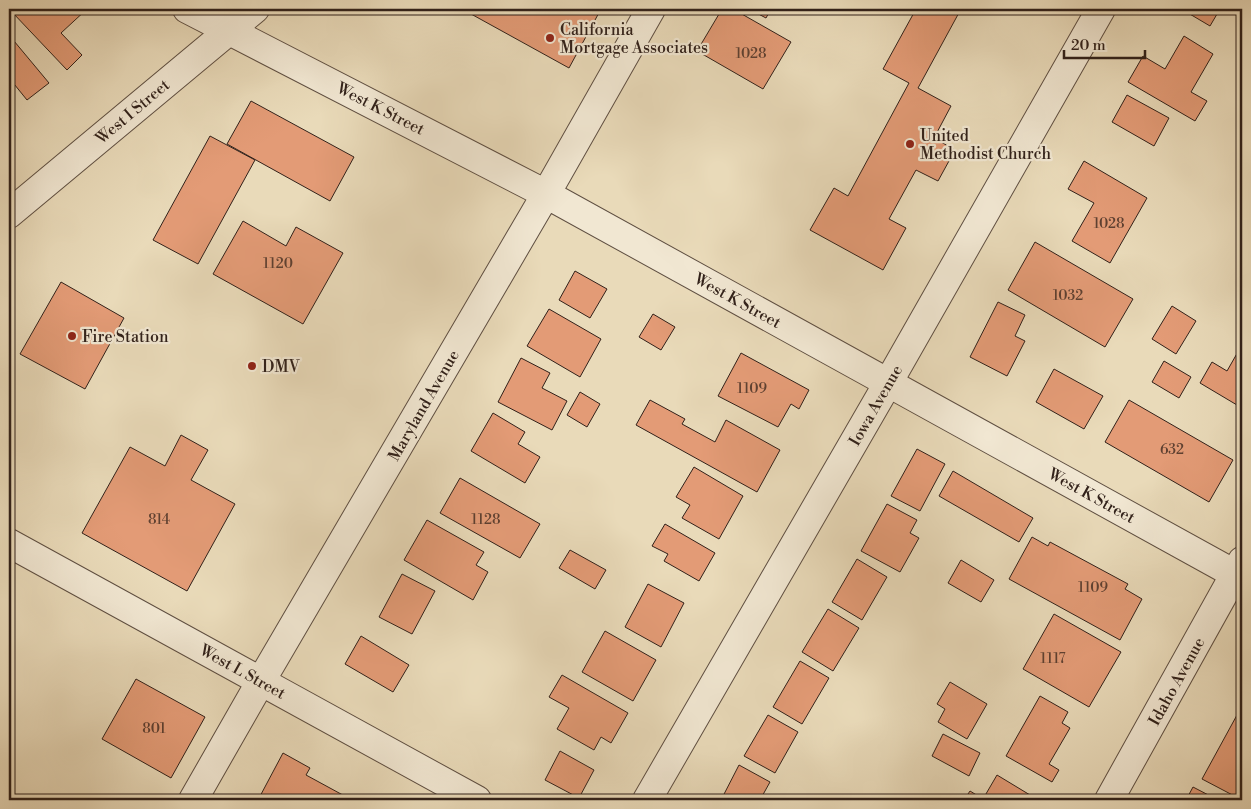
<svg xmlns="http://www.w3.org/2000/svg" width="1251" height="809" font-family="'Libre Bodoni',serif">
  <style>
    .building { fill: #e39b76; stroke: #31211a }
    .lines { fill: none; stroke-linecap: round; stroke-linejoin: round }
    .minor-casing { stroke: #5f4f42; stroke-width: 30 }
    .tertiary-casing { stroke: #5f4f42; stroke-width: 30 }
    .minor { stroke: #f1e7d2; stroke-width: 28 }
    .tertiary { stroke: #f1e7d2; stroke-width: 28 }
    .poi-dot { fill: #8f2418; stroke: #f1e7d2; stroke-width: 2 }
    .labels { text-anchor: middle; stroke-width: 4.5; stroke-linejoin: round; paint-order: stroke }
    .number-label { font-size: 14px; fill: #5e4031 }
    .poi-label { font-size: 16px; fill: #31211a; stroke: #f1e7d2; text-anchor: start }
    .street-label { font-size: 16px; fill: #31211a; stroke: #f1e7d2 }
  </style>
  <rect width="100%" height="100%" fill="#e9dab9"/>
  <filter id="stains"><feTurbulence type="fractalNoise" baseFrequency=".004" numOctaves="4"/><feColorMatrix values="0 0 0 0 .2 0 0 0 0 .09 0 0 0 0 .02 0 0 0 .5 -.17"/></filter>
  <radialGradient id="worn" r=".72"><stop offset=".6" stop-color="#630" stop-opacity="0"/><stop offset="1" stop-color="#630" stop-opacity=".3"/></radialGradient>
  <path class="building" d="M15,9H87L61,33L82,55L67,70L12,12Z
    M462,9H601L569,68Z
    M722,9H733L791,42L763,89L697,51Z
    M749,9H771L766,18Z
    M916,9H961L918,88L951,106L934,138L955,150L938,181L916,170L889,219L906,228L883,270L810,230L834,188L848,196L909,83L883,69Z
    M1184,9H1220L1210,26L1183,10Z
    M9,35L49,83L27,100L10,79L9,80Z
    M1184,36L1213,54L1191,92L1207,101L1195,121L1128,82L1143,56L1165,69Z
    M1127,95L1169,118L1154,146L1112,122Z
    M251,101L354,157L330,201L227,144Z
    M210,136L255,160L198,264L153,240Z
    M1084,161L1147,198L1110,263L1072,241L1094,203L1068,189Z
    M243,221L286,246L296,227L343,253L303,324L213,274Z
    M1035,242L1133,299L1105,347L1008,290Z
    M575,271L607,289L590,318L559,300Z
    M61,282L124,318L85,389L20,354Z
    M998,302L1025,315L1015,336L1025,341L1007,376L970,357Z
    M1172,306L1196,321L1176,354L1152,339Z
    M549,309L601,339L580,377L527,346Z
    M653,314L675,327L661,350L639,337Z
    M1239,350L1242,352V408L1200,383L1212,362L1227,371Z
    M741,353L809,390L799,409L791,404L778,427L718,396Z
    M521,358L550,373L542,388L567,401L552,430L498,402Z
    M1164,361L1191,377L1179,398L1152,382Z
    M1054,369L1103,396L1084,429L1036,402Z
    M580,392L600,404L587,427L567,415Z
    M650,400L685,419L682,424L715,442L726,420L780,450L757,492L636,425Z
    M1129,400L1233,460L1209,502L1105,442Z
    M493,413L525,432L518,444L540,457L525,483L471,451Z
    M181,435L208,450L191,480L235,504L187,591L82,533L130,447L165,466Z
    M917,449L945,464L920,511L891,496Z
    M694,467L743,496L719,539L682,518L690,505L676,497Z
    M953,471L1033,518L1019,542L939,496Z
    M460,478L540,524L520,558L440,513Z
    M887,504L917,520L910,533L919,538L900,572L861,551Z
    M427,520L484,552L476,565L488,572L473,600L404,560Z
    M665,524L715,553L699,581L664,561L668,554L652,546Z
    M1032,537L1048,546L1050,542L1128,584L1125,589L1142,599L1120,640L1009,579Z
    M570,550L606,570L595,589L559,568Z
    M857,559L887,577L862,620L832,602Z
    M961,560L994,580L981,602L948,583Z
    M402,574L435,591L412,634L379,617Z
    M648,584L684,603L661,647L625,627Z
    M828,609L859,628L833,671L802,652Z
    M1054,614L1121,652L1089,707L1023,669Z
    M605,631L656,660L633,701L582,672Z
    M361,636L409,665L393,692L345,664Z
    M800,661L829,678L802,724L773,707Z
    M562,675L628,713L611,743L601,737L594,750L557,729L569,708L549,697Z
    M136,679L205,717L171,778L102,739Z
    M950,682L987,704L967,739L938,722L945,709L937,704Z
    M1040,696L1068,712L1062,723L1070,728L1049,764L1059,770L1052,782L1006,756Z
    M768,715L798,732L775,773L744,756Z
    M1237,715L1242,718V800L1202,779Z
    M943,734L980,753L969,776L932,756Z
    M560,751L594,770L579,798L545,780Z
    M283,753L310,768L306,775L352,800H258Z
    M739,765L770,782L760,800H721Z
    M997,775L1035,798L1034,800H964L970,791L983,799Z
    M1193,787L1218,800H1186Z"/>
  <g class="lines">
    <g class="minor-casing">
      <path id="minor" d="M187,9L546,194L1242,578
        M9,543L477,800
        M193,800L261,681L546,194L651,9
        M647,800L888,383L1101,9
        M1109,800L1242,561"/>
    </g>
    <g class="tertiary-casing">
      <path id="tertiary" d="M9,214L255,9"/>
    </g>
    <use href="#minor" class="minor"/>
    <use href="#tertiary" class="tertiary"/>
  </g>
  <g class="poi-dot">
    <circle cx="550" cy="38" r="5"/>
    <circle cx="910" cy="144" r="5"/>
    <circle cx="72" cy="336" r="5"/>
    <circle cx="252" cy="366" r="5"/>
  </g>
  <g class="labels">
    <g class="number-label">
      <text x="751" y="58">1028</text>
      <text x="1109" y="228">1028</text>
      <text x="278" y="268">1120</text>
      <text x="1068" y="300">1032</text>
      <text x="752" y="393">1109</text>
      <text x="1172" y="454">632</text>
      <text x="159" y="524">814</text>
      <text x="486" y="524">1128</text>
      <text x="1093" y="592">1109</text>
      <text x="1053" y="663">1117</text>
      <text x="154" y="733">801</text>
    </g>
    <g class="poi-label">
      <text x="560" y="35">California<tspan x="560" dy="18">Mortgage Associates</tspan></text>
      <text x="920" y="141">United<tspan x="920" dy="18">Methodist Church</tspan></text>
      <text x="82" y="342">Fire Station</text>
      <text x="262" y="372">DMV</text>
    </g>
    <g class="street-label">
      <text transform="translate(381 108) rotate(27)" y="6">West K Street</text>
      <text transform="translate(132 111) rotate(-40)" y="6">West I Street</text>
      <text transform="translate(738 300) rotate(29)" y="6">West K Street</text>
      <text transform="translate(423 405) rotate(-60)" y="6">Maryland Avenue</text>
      <text transform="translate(875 405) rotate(-60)" y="6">Iowa Avenue</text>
      <text transform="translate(1092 495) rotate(29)" y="6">West K Street</text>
      <text transform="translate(243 671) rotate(29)" y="6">West L Street</text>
      <text transform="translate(1176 681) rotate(-61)" y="6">Idaho Avenue</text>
    </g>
  </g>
  <rect width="1251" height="809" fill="none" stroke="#e9dab9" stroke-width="30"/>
  <rect x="10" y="10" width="1231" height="789" fill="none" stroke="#31211a" stroke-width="2.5"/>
  <rect x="15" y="15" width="1221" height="779" fill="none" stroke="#31211a"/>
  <path d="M1064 50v8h81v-8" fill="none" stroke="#31211a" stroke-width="2.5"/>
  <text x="1071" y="50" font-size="15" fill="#31211a" stroke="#f1e7d2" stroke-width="4" paint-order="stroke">20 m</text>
  <rect width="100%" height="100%" filter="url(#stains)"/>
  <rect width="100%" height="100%" fill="url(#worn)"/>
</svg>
